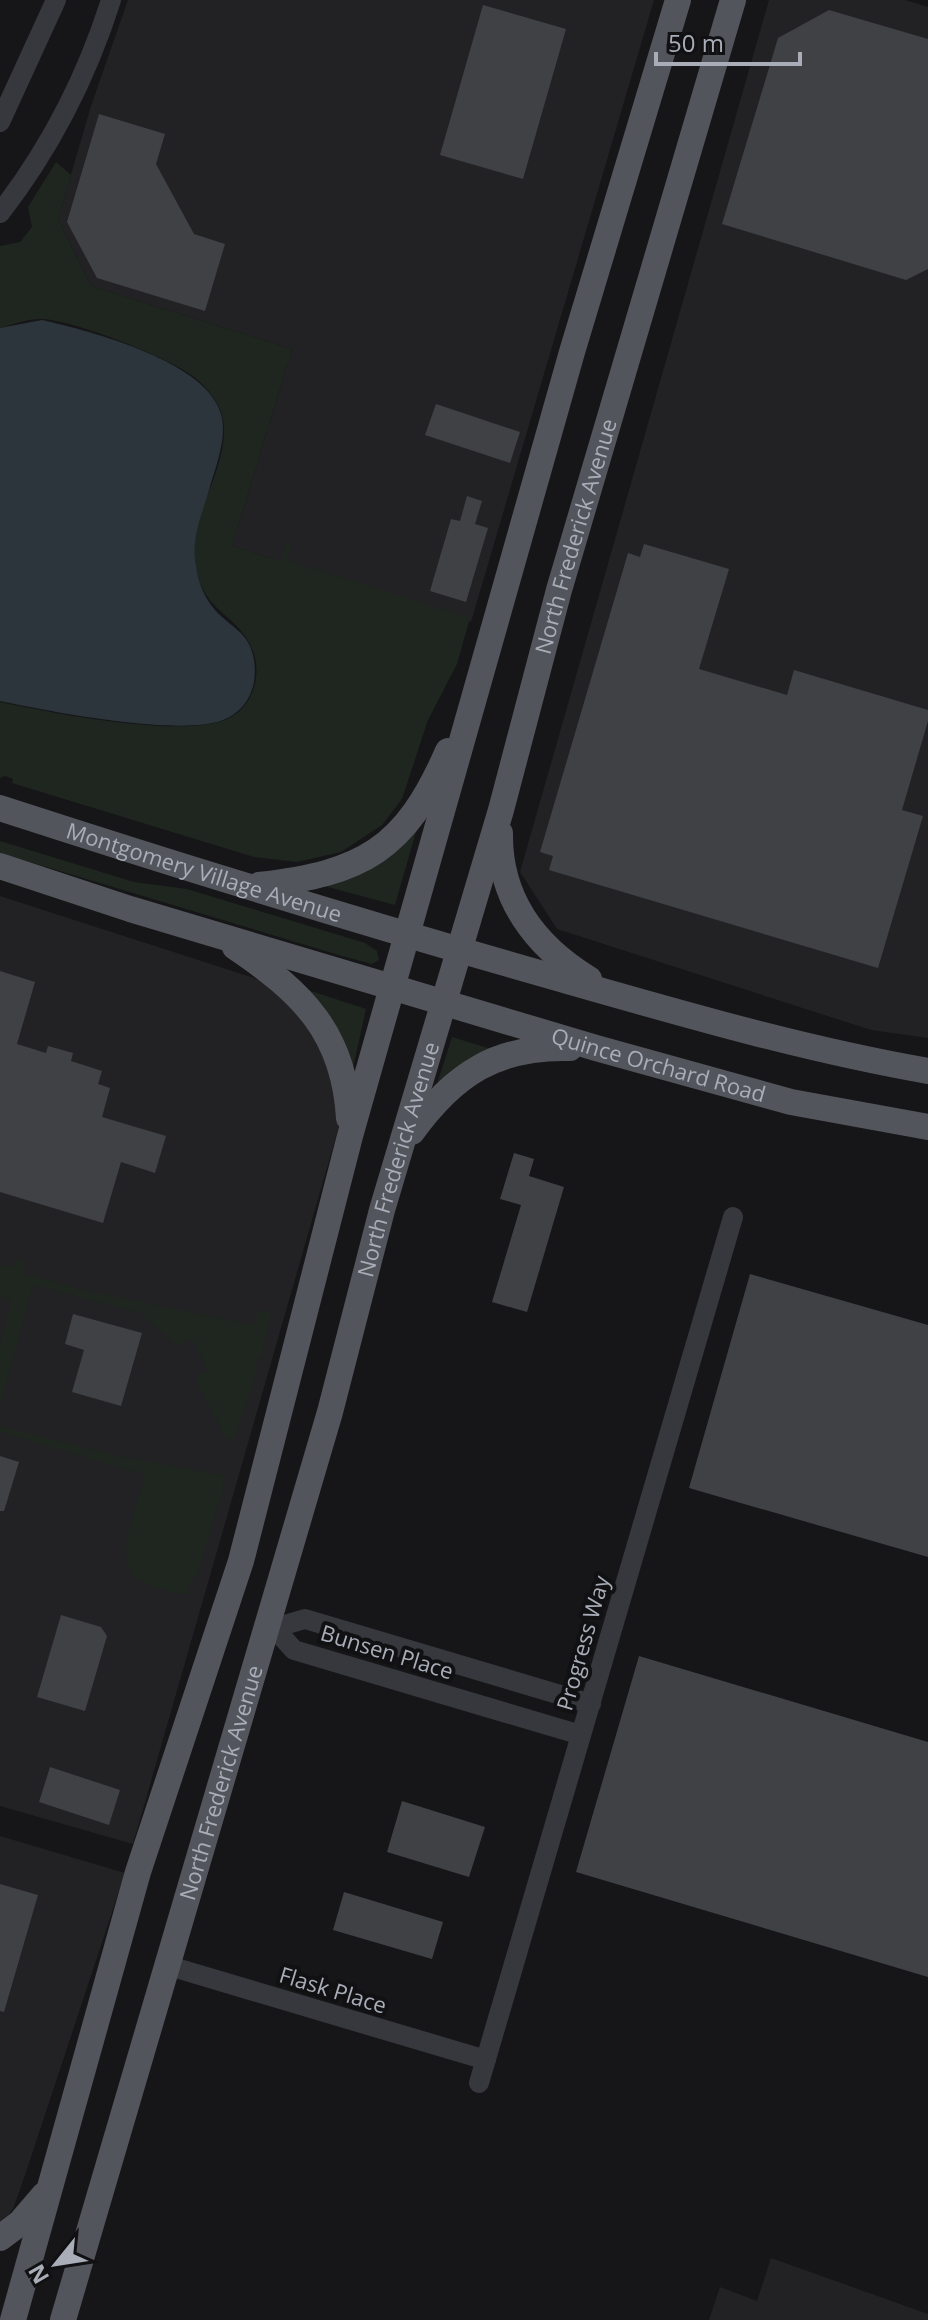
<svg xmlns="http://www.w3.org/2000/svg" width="928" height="2320" font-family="'Open Sans',sans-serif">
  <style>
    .built { fill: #222225 }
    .green { fill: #1e261f }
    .water { fill: #2c353c }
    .building { fill: #404145 }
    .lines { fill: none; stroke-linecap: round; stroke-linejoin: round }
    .minor { stroke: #37383d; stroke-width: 20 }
    .major { stroke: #53555c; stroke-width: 26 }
    .labels { text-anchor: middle; stroke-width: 8; stroke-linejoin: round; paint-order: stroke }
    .street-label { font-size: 22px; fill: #a8adb8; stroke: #111113 }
  </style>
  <rect width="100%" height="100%" fill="#161618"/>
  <path class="built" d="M128,0H654L471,622L232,546L292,349L91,286L58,219L91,106Z
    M769,0H905L928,7V1038L871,1030L557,929L520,872Z
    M0,896L254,978L276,990L297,1007L329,1056L341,1119L133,1844L0,1806Z
    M0,1836L125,1873L24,2178L13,2209L0,2226Z
    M771,2258L928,2314V2320H709L720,2287L757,2301Z"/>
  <path class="green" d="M56,162L71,175L58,219L91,286L292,349L232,546L280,561L287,541L292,543L287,560L470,618L457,664L428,720L402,799L382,825L341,852L297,862L254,857L12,783L13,779L5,776L0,778V702C52,713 174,737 222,721C251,712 263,678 253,651C238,611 200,615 194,557C190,512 234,460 222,415C218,401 206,386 194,377C170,358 72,319 41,319C28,319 13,324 0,328V246L20,242L32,227L28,207Z
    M416,832L395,905L324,886L415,831Z
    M0,841L134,882L187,889L365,943L377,951L379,960L372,964L342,956L0,853Z
    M305,989L366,1009L353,1068Z
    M452,1037L491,1049L439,1084L438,1081Z
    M24,1256L23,1273L79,1289L254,1325L259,1310L271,1312L261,1358L257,1357L255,1365L258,1367L233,1442L225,1436L197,1382V1377L208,1370L192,1339L177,1346L140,1313L33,1285L0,1407V1345L12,1300L0,1297V1266H13Z
    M0,1426L120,1456L223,1475L224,1486L198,1572L188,1587L190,1593C177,1595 166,1591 154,1587C102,1572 137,1512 145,1475L0,1432Z"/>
  <path class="water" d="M42,320C90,331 212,362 222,418C226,438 217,464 211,483C204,511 190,536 196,566C198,582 204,597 215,610C229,626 248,632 253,655C259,681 251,709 223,720C181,737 47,711 0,701V328Z"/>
  <path class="building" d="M483,5L566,29L523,179L440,155Z
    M829,10L928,39V269L906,280L722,224L778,38Z
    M99,114L165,134L156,164L194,234L225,244L205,311L97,278L67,222Z
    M436,404L520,432L510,463L425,435Z
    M467,496L482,501L475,524L488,528L466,602L430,591L451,519L460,521Z
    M644,544L729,569L699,669L787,695L794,670L928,710V721L902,810L923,816L878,968L549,870L553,856L540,852L628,553L640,557Z
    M0,971L35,982L17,1044L46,1053L48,1046L73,1053L71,1061L102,1071L98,1084L110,1088L102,1117L166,1136L155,1173L121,1162L103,1223L0,1192Z
    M514,1153L534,1159L529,1176L564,1187L527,1312L492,1302L521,1205L500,1199Z
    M750,1274L928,1325V1557L689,1488Z
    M73,1314L142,1333L121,1406L72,1392L84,1350L65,1344Z
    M0,1456L19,1462L4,1511H0Z
    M61,1615L101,1627L107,1636L85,1711L37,1697Z
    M639,1656L928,1742V1977L576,1872Z
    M50,1767L120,1790L109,1825L39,1802Z
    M402,1801L485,1827L469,1877L387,1852Z
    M0,1884L38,1895L4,2012L0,2011Z
    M344,1892L443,1922L432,1959L333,1930Z"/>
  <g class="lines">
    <path class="minor" d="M0,122L56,0
      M0,213C49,150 87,76 111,0
      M581,1735L294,1650L274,1628L305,1619L591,1704
      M166,1965L486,2060
      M479,2083L733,1217"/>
    <g class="major">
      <path id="s1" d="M0,808C185,868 370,925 557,978C680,1013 802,1049 928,1071"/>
      <path d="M500,833C499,898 535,946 589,979"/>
      <path id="s2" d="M0,866L130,909L596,1048L791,1102L928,1127"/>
      <path d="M259,885C363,873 405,850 448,751"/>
      <path d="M235,947C303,993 344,1033 349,1118"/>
      <path d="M412,1132C454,1074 497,1046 570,1048"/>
      <path d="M0,2238L20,2223L44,2195"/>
      <path d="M13,2320L138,1872L241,1561L350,1136L572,352L678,0"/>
      <path id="s3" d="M63,2320L330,1412L382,1210L501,810L559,590L733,0"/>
    </g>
  </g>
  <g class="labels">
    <g class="street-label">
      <text dy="8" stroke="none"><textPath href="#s3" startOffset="1856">North Frederick Avenue</textPath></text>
      <text dy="8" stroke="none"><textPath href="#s1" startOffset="214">Montgomery Village Avenue</textPath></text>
      <text dy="8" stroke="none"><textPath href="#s2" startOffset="688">Quince Orchard Road</textPath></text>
      <text dy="8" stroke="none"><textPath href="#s3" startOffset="1208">North Frederick Avenue</textPath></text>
      <text transform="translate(583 1643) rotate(-74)" y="8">Progress Way</text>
      <text transform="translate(387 1652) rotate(17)" y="8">Bunsen Place</text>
      <text dy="8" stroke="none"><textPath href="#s3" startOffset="560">North Frederick Avenue</textPath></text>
      <text transform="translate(333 1990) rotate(17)" y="8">Flask Place</text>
    </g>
  </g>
  <g transform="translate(56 2264) rotate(240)" stroke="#111113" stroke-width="6" paint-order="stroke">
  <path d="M0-6L14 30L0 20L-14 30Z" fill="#a8adb8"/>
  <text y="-12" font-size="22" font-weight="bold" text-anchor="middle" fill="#a8adb8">N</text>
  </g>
  <path d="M656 52v12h144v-12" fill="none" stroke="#a8adb8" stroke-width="4"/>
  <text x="668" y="52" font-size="24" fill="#a8adb8" stroke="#111113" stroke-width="6" paint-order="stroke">50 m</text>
</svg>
